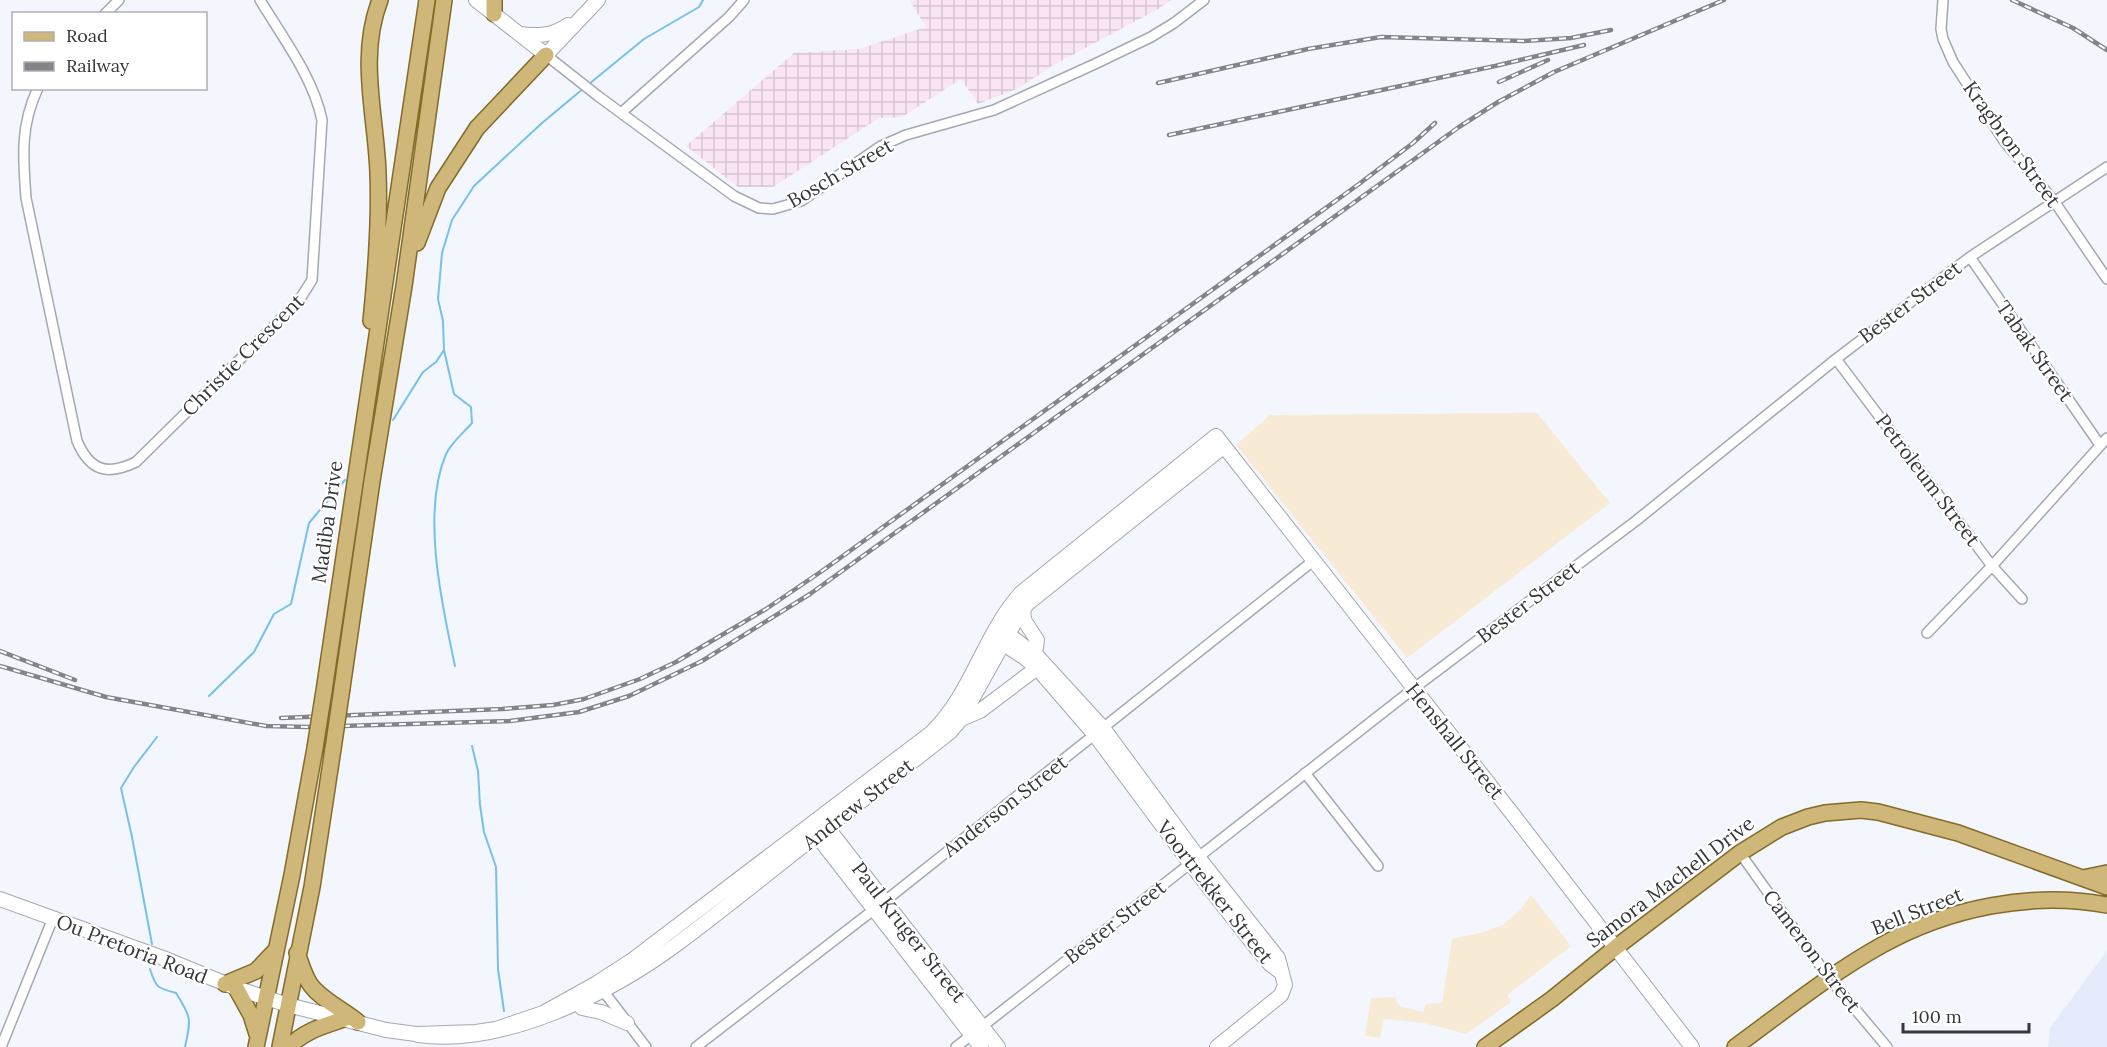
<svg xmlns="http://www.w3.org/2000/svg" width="2107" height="1047" font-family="Lora,serif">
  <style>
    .commercial { fill: #f7ebd6 }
    .industrial { fill: url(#industrial-grid) }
    .built { fill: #e5ebfa }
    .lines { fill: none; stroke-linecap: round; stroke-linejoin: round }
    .stream { stroke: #75c1e9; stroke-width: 2 }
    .street-casing { stroke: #a4a8b3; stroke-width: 12 }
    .secondary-casing { stroke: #a4a8b3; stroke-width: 16 }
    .primary-casing { stroke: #836b28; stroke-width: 18 }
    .street { stroke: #fff; stroke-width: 9 }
    .secondary { stroke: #fff; stroke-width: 14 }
    .primary { stroke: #ceb778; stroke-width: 15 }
    .rail-casing { stroke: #828489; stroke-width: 4.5 }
    .rail { stroke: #fff; stroke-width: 2; stroke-dasharray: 7; stroke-linecap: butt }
    .primary-bridge-casing { stroke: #836b28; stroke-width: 18; stroke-linecap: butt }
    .primary-bridge { stroke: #ceb778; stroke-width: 15 }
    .labels { text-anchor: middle; stroke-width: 4.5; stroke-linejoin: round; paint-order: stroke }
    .street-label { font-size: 20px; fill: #35373b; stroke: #fff }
  </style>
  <defs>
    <pattern id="industrial-grid" width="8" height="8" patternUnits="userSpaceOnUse" patternTransform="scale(1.5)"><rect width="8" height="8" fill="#fae5f4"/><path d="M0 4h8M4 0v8" fill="none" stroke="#d7c5d2"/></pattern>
  </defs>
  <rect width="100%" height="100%" fill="#f3f6fd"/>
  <path class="commercial" d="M1537,413L1610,503L1407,658L1236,445L1270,415Z
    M1531,895L1571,946L1507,995L1511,1002L1466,1034L1424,1023L1384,1019L1380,1038L1365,1036L1371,998L1395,997L1399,1006L1423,1012L1426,1004L1442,1003L1452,939L1480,933L1503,925L1520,910Z"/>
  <path class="industrial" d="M911,0H1171L1158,9L1050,67L1019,88L978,104L961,79L902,117L879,118L773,187H738L686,146L794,53L859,49L926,27L910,1Z"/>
  <path class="built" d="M2107,951V1047H2048L2050,1028Z"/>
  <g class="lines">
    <path class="stream" d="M589,84L644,39L699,7L703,0
      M444,350L454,394L471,407L472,423C464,432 451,443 446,454C421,513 442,605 455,666
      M393,420L423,372L436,362L444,350L443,321L438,299L442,253L452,220L474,186L542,123L584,88
      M209,696L254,652L274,614L291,604L309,523L345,480
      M472,746L478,771L480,805L484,832L496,867L498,969L504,1011
      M152,944L132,837L121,788L134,767L157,737
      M150,969C156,988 157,988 176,993C192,1018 191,1019 185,1047"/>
    <g class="street-casing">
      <path id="street" d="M1943,0L1941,29L1943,39L1953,62L2004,141L2054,201L2107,279
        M105,14L119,0
        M546,55L598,96L734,196L759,208L773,209L801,201L881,146L906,135L994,110L1097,63L1151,37L1174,23L1204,0
        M38,88C20,126 23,157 26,198L77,441C90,471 107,476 136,462L298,302L312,280L322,120C313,77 283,38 260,0
        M621,113L729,17L744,0
        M1970,257L2100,445
        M1836,359L1992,566L2022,599
        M1927,633L1992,566L2107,438
        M1305,773L1378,866
        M1740,853L1829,978L1887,1047
        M601,988L646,1047
        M1,1047L53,918
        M696,1047L885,901L1313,561
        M956,1047L1413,689L1637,520L1836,359L1970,257L2107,167"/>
    </g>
    <g class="secondary-casing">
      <path id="secondary" d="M476,0L546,55L598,0
        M519,34C539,36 552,36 568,25
        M1023,608L1024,620L1037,640L1035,654
        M1001,629L1037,656L1103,728L1198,857L1278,958L1285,985L1281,995L1217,1047
        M996,639L1025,658L1037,668L1095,735L1190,863L1258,950L1270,964L1282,973
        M961,719L980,711L1037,668
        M823,822L998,1047
        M811,828L981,1047
        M0,899L163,958L236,988L288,1005L386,1030L416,1034L476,1032L496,1029L543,1013L597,983L631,961L931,733C972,694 983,635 1021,593L1216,436L1511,812L1692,1047
        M582,1008L601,1012L627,1023
        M418,1035C503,1047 611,993 677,944C718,914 758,881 799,849C849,810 900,772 950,732L961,719L1015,622L1027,604L1223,447"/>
    </g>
    <g class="primary-casing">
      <path id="primary" d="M494,14V0
        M417,243L438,188L477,128L546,55
        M371,321C376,272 380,222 378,173C376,115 358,57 380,0
        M342,688L372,481L404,286L444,0
        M324,691L427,0
        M2083,878L2107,873
        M297,953C301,963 304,975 310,984C320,999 344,1010 358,1022
        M225,984L256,971L274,952
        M236,988L251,1015L257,1034
        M256,1047L292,875L315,748
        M280,1047L312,887L333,749
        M289,1047C304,1031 323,1026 344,1019
        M1485,1047L1552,999L1615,948L1740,853L1782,827L1808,817L1825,813L1861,810L1878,812L1958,833L2107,887
        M1735,1047C1783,1012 1830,974 1882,945C1949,908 2031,891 2107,905"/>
    </g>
    <use href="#street" class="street"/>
    <use href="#secondary" class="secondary"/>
    <use href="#primary" class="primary"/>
    <g class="rail-casing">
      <path id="rail" d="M2012,0L2073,28L2107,50
        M1499,82L1548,60
        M1158,83L1308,49L1381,37L1524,41L1571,38L1611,30
        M1169,135L1495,66L1584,45
        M0,651L75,680
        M0,666L106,697L266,726L308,727L510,721L579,712L629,696L702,661L810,594L1459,127L1498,102L1554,72L1724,0
        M281,718L502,709L553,705L584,699L640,679L676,662L766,609L822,571L1359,184L1413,143L1435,123"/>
    </g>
    <use href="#rail" class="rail"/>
    <g class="primary-bridge-casing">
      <path id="primary-bridge" d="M315,748L324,691
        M333,749L342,688"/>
    </g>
    <use href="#primary-bridge" class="primary-bridge"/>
  </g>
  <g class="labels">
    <g class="street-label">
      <text transform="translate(2012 144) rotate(54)" y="7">Kragbron Street</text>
      <text transform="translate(840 173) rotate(-30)" y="7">Bosch Street</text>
      <text transform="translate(1910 302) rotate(-37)" y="7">Bester Street</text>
      <text transform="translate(2035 351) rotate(55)" y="7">Tabak Street</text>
      <text transform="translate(243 355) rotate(-45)" y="7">Christie Crescent</text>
      <text transform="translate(1928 480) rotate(53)" y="7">Petroleum Street</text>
      <text transform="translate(327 522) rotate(-82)" y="7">Madiba Drive</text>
      <text transform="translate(1528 602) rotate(-37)" y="7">Bester Street</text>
      <text transform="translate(1455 741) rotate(51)" y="7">Henshall Street</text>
      <text transform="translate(858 804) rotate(-38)" y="7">Andrew Street</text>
      <text transform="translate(1005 806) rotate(-38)" y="7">Anderson Street</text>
      <text transform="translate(1670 882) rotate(-37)" y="7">Samora Machell Drive</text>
      <text transform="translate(1215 892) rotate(52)" y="7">Voortrekker Street</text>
      <text transform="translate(1917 911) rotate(-22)" y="7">Bell Street</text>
      <text transform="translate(1115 922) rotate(-38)" y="7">Bester Street</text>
      <text transform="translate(909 932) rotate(52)" y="7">Paul Kruger Street</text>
      <text transform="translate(132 949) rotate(21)" y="7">Ou Pretoria Road</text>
      <text transform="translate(1812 951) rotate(53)" y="7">Cameron Street</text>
    </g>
  </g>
  <rect x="12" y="12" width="195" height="78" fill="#ffffff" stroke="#aeafb1" stroke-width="1.5"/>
  <rect x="24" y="32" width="30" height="9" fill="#ceb778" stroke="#aeafb1" stroke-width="1.5"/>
  <text x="66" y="42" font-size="18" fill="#35373b">Road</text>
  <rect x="24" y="62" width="30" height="9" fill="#828489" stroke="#aeafb1" stroke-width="1.5"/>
  <text x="66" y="72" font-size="18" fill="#35373b">Railway</text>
  <path d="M1903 1023v9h126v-9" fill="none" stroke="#35373b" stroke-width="3"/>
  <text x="1912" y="1023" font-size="18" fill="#35373b" stroke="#ffffff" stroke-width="4.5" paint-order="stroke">100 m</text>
</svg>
